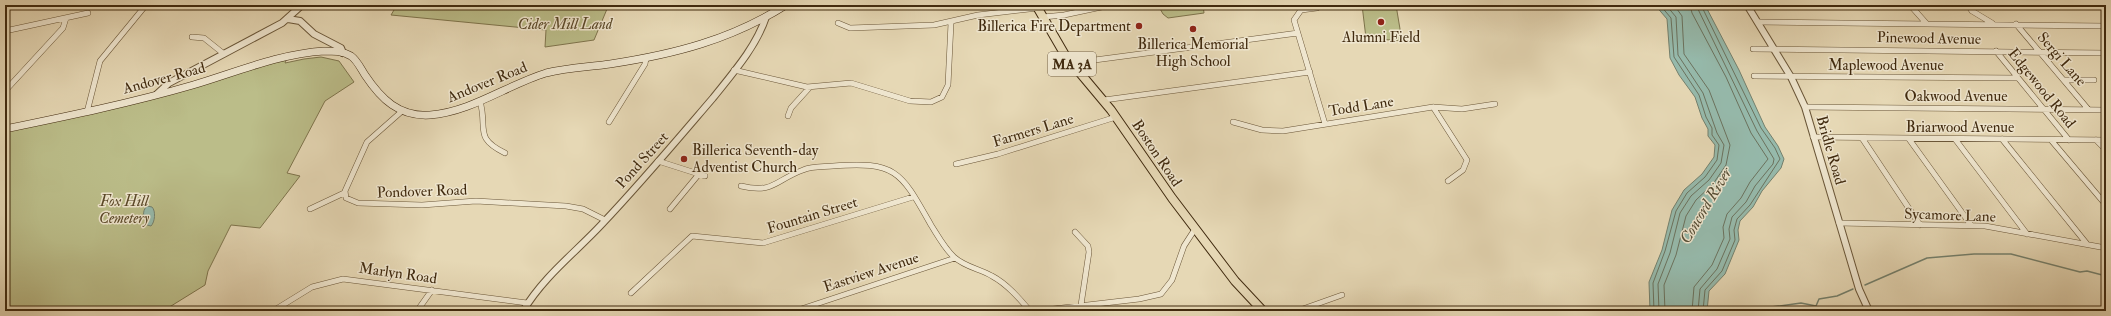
<svg xmlns="http://www.w3.org/2000/svg" width="2111" height="316" font-family="'IM FELL Double Pica',serif">
  <style>
    .green { fill: #bbbd89; stroke: #7e744c }
    .water { fill: #96baac; stroke: #74806d }
    .lines { fill: none; stroke-linecap: round; stroke-linejoin: round }
    .shore { stroke: #6b725e; stroke-width: 1 }
    .stream { stroke: #74806d; stroke-width: 1.5 }
    .minor-casing { stroke: #6a5638; stroke-width: 6 }
    .tertiary-casing { stroke: #6a5638; stroke-width: 8 }
    .secondary-casing { stroke: #402a0f; stroke-width: 8 }
    .primary-casing { stroke: #402a0f; stroke-width: 10 }
    .minor { stroke: #efe6cf; stroke-width: 5 }
    .tertiary { stroke: #efe6cf; stroke-width: 6 }
    .secondary { stroke: #efe6cf; stroke-width: 7 }
    .primary { stroke: #e6d8b5; stroke-width: 8 }
    .poi-dot { fill: #8f2418; stroke: #efe6cf; stroke-width: 1.5 }
    .labels { text-anchor: middle; stroke-width: 3; stroke-linejoin: round; paint-order: stroke }
    .shield { fill: #efe6cf; stroke: #746249; stroke-width: 1 }
    .shield-label { font-size: 14px; font-weight: bold; fill: #402a0f }
    .park-label { font-size: 15px; font-style: italic; fill: #594727; stroke: #efe6cf }
    .poi-label { font-size: 15px; fill: #402a0f; stroke: #efe6cf }
    .street-label { font-size: 15px; fill: #402a0f; stroke: #efe6cf }
    .water-label { font-size: 16px; font-style: italic; fill: #564e36; stroke: #efe6cf }
  </style>
  <rect width="100%" height="100%" fill="#e6d8b5"/>
  <filter id="stains"><feTurbulence type="fractalNoise" baseFrequency=".005" numOctaves="4"/><feColorMatrix values="0 0 0 0 .2 0 0 0 0 .09 0 0 0 0 .02 0 0 0 .5 -.17"/></filter>
  <radialGradient id="worn" r=".72"><stop offset=".6" stop-color="#630" stop-opacity="0"/><stop offset="1" stop-color="#630" stop-opacity=".3"/></radialGradient>
  <path class="green" d="M397,5H597L607,9L594,40L545,47L546,30L391,15Z
    M1158,5H1203L1204,13L1168,18L1163,14Z
    M1362,5H1396L1402,41L1366,38Z
    M321,57L339,61L354,82L325,101L287,173L300,176L260,228L231,225L208,271L205,285L163,311H5V132L287,58L285,63L304,59Z"/>
  <path class="water" d="M1655,5H1705L1739,70L1765,127L1778,146L1784,159L1781,168L1762,191L1753,207L1740,221L1738,230L1739,240L1725,274L1709,291L1707,311H1650L1649,282L1662,250L1672,210L1684,190L1702,174L1714,157L1715,145L1708,136V129L1702,118L1695,97L1679,75L1670,58L1667,19Z
    M147,206L152,207C156,211 155,222 151,226L147,225C144,218 141,212 147,206Z"/>
  <g class="lines">
    <path class="shore" d="M1690,5L1692,13L1726,77L1751,133L1768,159L1750,182L1741,198L1727,214L1723,227L1724,238L1712,265L1694,287L1692,311
      M1696,5L1757,131L1774,159L1773,164L1755,186L1746,202L1732,217L1729,229L1730,239L1717,269L1700,289L1698,311
      M1701,5L1761,128L1775,148L1780,159L1750,205L1737,219L1734,230L1735,240L1722,271L1705,290L1703,311
      M1654,311L1653,283L1665,251L1676,211L1687,193L1705,177L1717,160L1719,145L1712,135V128L1706,117L1699,95L1674,57L1671,18L1660,5
      M1659,311L1658,284L1670,253L1680,213L1691,196L1709,180L1721,163L1724,145L1717,133L1703,93L1678,55L1676,17L1666,5
      M1665,311L1664,285L1676,255L1686,216L1696,200L1713,184L1726,165L1730,145L1709,90L1684,54L1682,16L1674,5"/>
    <path class="stream" d="M1865,285L1927,258L1974,254H2011L2080,272L2087,271L2106,276
      M1706,309H1757L1801,303L1816,306L1819,299L1837,296L1853,289"/>
    <g class="minor-casing">
      <path id="minor" d="M1910,5L1926,23
        M1968,5L1972,11L1992,23
        M119,7L127,5
        M1317,8L1301,10L1294,20L1325,124
        M1043,17L1064,15L1111,5
        M1758,22L2106,26
        M838,23L850,28L934,25L978,15L1038,8
        M2016,24L2088,109
        M5,31L88,13
        M192,37L204,38L224,54
        M1753,49L2106,53
        M1996,51L2069,140
        M1072,63L1298,33
        M734,70L807,87L851,83L910,101L931,102L942,97L948,85L951,23
        M1754,76L2018,78
        M2064,80H2094
        M5,91L63,28L66,18
        M1104,100L1310,72
        M480,101C488,129 473,137 505,153
        M1433,107L1467,160L1463,170L1448,181
        M1805,107L2106,110
        M87,112L100,61L146,5
        M401,112L367,142L345,191L346,198L358,203L422,205L476,201L566,206L583,209L605,220
        M788,116L791,108L810,87
        M609,122L645,64L646,58
        M1233,122L1262,130L1283,131L1433,107L1462,109L1495,104
        M1813,137L2106,140
        M1862,138L1920,225
        M1909,139L1971,225
        M1955,139L2027,234
        M2002,139L2087,244
        M2051,140L2106,205
        M2096,140L2106,150
        M658,161L705,176
        M956,164L998,154L1116,117
        M741,186C774,194 775,180 803,170C812,166 823,167 833,166C897,161 901,172 931,225C938,236 945,249 954,257C965,267 980,269 992,276C1007,284 1019,298 1030,311
        M310,209L344,193
        M670,209L699,174
        M1839,223L1985,226L2106,248
        M1075,232L1088,246L1089,252L1081,305
        M631,293L692,236L763,243L913,197
        M273,311L312,287L343,279L527,303
        M417,311L432,290
        M795,311L955,258
        M1036,311L1139,299L1161,294L1172,280L1184,246L1195,229
        M1297,311L1342,295"/>
    </g>
    <g class="tertiary-casing">
      <path id="tertiary" d="M1747,5L1791,77L1805,107L1859,289L1869,311
        M288,19L300,21L314,34L341,48L343,53
        M157,94L169,83L282,23L302,5
        M523,311C544,276 575,253 602,224C641,183 677,140 713,98C733,73 756,47 766,17"/>
    </g>
    <g class="secondary-casing">
      <path id="secondary" d="M5,129C68,116 131,103 193,85C237,72 278,54 324,51C333,51 343,51 351,56C357,60 361,69 365,75C381,99 399,117 430,115C471,112 507,85 546,73C567,68 589,67 610,64C675,54 730,40 786,5"/>
    </g>
    <g class="primary-casing">
      <path id="primary" d="M1036,5L1065,55L1111,110L1172,198L1235,281L1263,311"/>
    </g>
    <use href="#minor" class="minor"/>
    <use href="#tertiary" class="tertiary"/>
    <use href="#secondary" class="secondary"/>
    <use href="#primary" class="primary"/>
  </g>
  <g class="poi-dot">
    <circle cx="1381" cy="22" r="4"/>
    <circle cx="1139" cy="26" r="4"/>
    <circle cx="1193" cy="29" r="4"/>
    <circle cx="684" cy="159" r="4"/>
  </g>
  <g class="labels">
    <rect class="shield" x="1048" y="52" width="48" height="24" rx="3"/>
    <g class="shield-label">
      <text x="1072" y="69">MA 3A</text>
    </g>
    <g class="park-label">
      <text x="565" y="29">Cider Mill Land</text>
      <text x="124" y="206">Fox Hill<tspan x="124" dy="17">Cemetery</tspan></text>
    </g>
    <g class="poi-label">
      <text x="1131" y="31" text-anchor="end">Billerica Fire Department</text>
      <text x="1381" y="42">Alumni Field</text>
      <text x="1193" y="49">Billerica Memorial<tspan x="1193" dy="17">High School</tspan></text>
      <text x="692" y="155" text-anchor="start">Billerica Seventh-day<tspan x="692" dy="17">Adventist Church</tspan></text>
    </g>
    <g class="street-label">
      <text transform="translate(1929 38) rotate(1)" y="5">Pinewood Avenue</text>
      <text transform="translate(2062 59) rotate(49)" y="5">Sergi Lane</text>
      <text x="1886" y="70">Maplewood Avenue</text>
      <text transform="translate(164 78) rotate(-15)" y="5">Andover Road</text>
      <text transform="translate(487 82) rotate(-22)" y="5">Andover Road</text>
      <text transform="translate(2042 88) rotate(51)" y="5">Edgewood Road</text>
      <text x="1956" y="101">Oakwood Avenue</text>
      <text transform="translate(1361 106) rotate(-9)" y="5">Todd Lane</text>
      <text x="1960" y="132">Briarwood Avenue</text>
      <text transform="translate(1033 130) rotate(-17)" y="5">Farmers Lane</text>
      <text transform="translate(1831 150) rotate(74)" y="5">Bridle Road</text>
      <text transform="translate(1157 153) rotate(56)" y="5">Boston Road</text>
      <text transform="translate(642 160) rotate(-48)" y="5">Pond Street</text>
      <text transform="translate(422 191) rotate(-2)" y="5">Pondover Road</text>
      <text transform="translate(812 215) rotate(-17)" y="5">Fountain Street</text>
      <text transform="translate(1950 215) rotate(2)" y="5">Sycamore Lane</text>
      <text transform="translate(871 272) rotate(-18)" y="5">Eastview Avenue</text>
      <text transform="translate(398 273) rotate(8)" y="5">Marlyn Road</text>
    </g>
    <g class="water-label">
      <text transform="translate(1705 205) rotate(-59)" y="6">Concord River</text>
    </g>
  </g>
  <rect width="2111" height="316" fill="none" stroke="#e6d8b5" stroke-width="20"/>
  <rect x="6" y="6" width="2099" height="304" fill="none" stroke="#402a0f" stroke-width="2"/>
  <rect x="10" y="10" width="2091" height="296" fill="none" stroke="#402a0f"/>
  <rect width="100%" height="100%" filter="url(#stains)"/>
  <rect width="100%" height="100%" fill="url(#worn)"/>
</svg>
